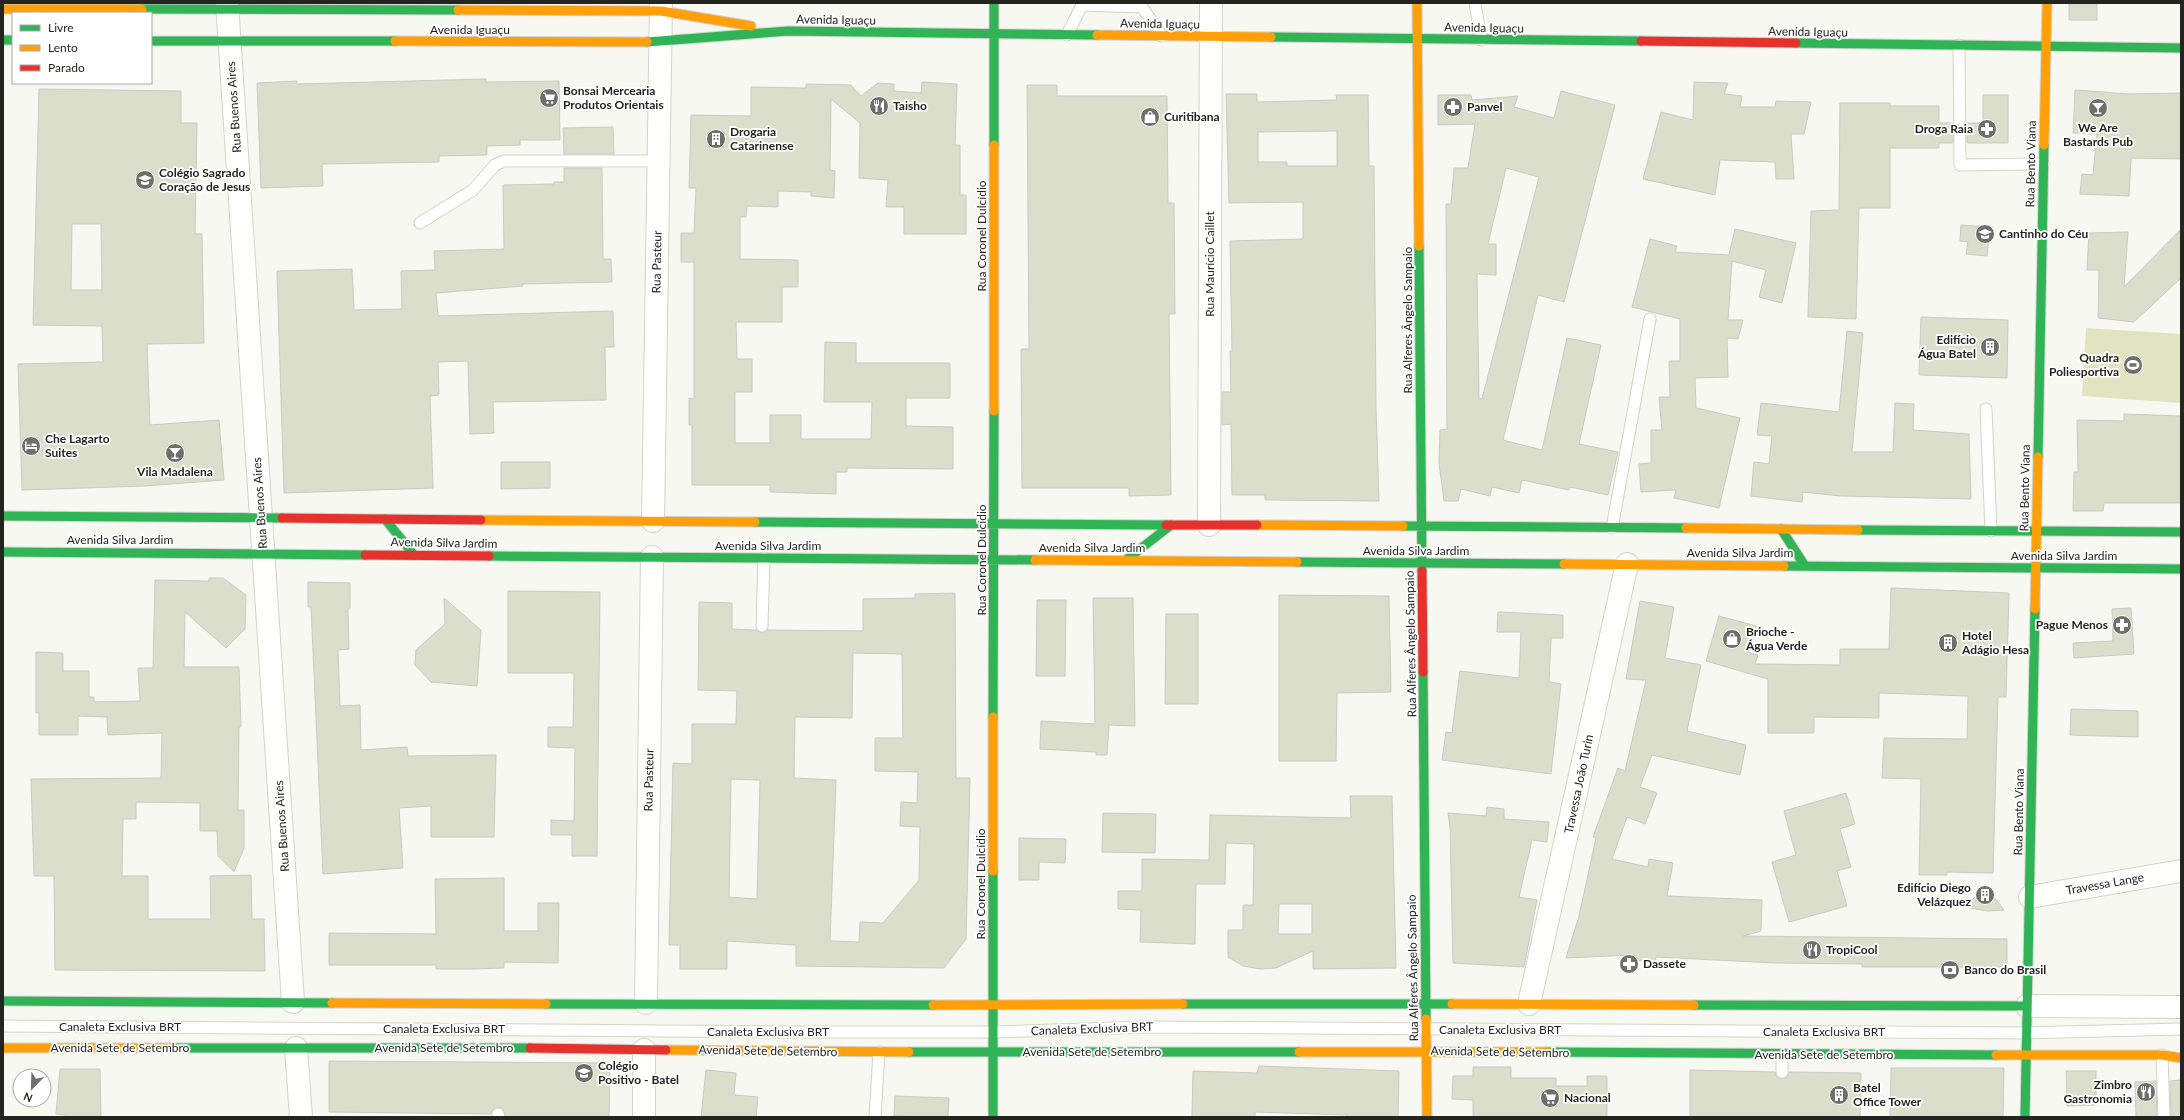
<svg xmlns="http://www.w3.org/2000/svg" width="2184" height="1120" font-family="Lato,sans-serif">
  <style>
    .green { fill: #e1e4c0 }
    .building { fill: #dcdecc; stroke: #cacac5; fill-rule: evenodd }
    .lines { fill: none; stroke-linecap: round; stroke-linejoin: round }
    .lane-casing { stroke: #d3d3ce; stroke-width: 13 }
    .street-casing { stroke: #d3d3ce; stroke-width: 24 }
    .fast-casing { stroke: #d3d3ce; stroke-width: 11 }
    .slow-casing { stroke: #d3d3ce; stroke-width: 11 }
    .jam-casing { stroke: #d3d3ce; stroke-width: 11 }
    .lane { stroke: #fefefd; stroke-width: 11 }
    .street { stroke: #fefefd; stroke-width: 22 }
    .fast { stroke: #30b455; stroke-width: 9 }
    .slow { stroke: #ff9f0a; stroke-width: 9 }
    .jam { stroke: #e5322d; stroke-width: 9 }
    .labels { text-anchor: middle; stroke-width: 3.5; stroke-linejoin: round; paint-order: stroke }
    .street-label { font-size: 12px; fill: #242520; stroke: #fff }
    .poi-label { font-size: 12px; font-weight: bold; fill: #242520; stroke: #fff; text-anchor: start }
  </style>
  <rect width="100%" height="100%" fill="#f8f8f2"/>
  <path class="green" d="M2086,328L2181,334V403L2082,396Z"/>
  <path class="building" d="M2069,3H2097V20H2069Z
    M486,79V82L559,81L560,140H520V145L487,146V155L439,156V162L322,164L323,186L261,188L257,83L297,81V84Z
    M922,82L957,84L955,145H960V195H966V234H904V207H886L888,180L859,178L860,123L831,99L830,170L835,171L834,198L811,196V192L778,191V207L747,206L746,217H740V259L798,260V287H782V322H736L737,359H752V392H735V443H770V415H801V439H871L872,402H824L825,342L856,343V363H950V398H906V426L953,427V469L847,468V472H836V494L770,492V485H692V425H689V398L694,399V262H681V233H694L696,188H689L691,115L751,116V87L806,88V84L851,85L861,96L878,83L894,84V91L921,93Z
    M1694,82L1728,83L1724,94L1742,96L1740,107H1775L1776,101L1811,102L1804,134H1791L1794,179H1776L1775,162L1720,160L1715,195L1643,179L1661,112L1693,120Z
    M1027,85H1057V96H1167L1168,203H1174L1175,314H1169L1171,495L1129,496V488H1022L1021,349H1029Z
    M39,89L181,91V123H197L195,234H202L204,343L147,344L150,425L219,420L224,480L145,486L22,490L18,364L103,362L102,326L33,325ZM72,224H101L102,290H71Z
    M2075,90L2129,94L2181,93V159L2131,158L2129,196L2080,194L2082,174L2093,175L2097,134L2073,133Z
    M1561,91L1615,105L1564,302L1538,295L1503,440L1542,450L1567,338L1601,345L1579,444L1618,452L1608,495L1570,487L1569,490L1522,480L1519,493L1492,487L1490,496L1461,489L1458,501H1444L1439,463L1440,430L1447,429L1446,204H1451L1454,168H1468L1475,124L1438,125V95H1471L1472,100L1518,96L1514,107L1554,118ZM1506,168L1539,177L1482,399L1479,398L1477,274L1496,275V244H1488Z
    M1226,94H1257V102L1337,100L1336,95H1368L1369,166H1374L1376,408L1379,501L1265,500V495H1232L1231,424L1222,425V392H1231L1230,351H1232L1230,241L1303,239V202L1229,203ZM1337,131V166H1287V162H1258V132Z
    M1983,95H2008V143H1967V123H1983Z
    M1840,103H1890V106H1939V123H1953V143H1939V148H1890V208H1859L1856,319L1808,317L1811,211L1839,210Z
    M613,127L614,154H564L563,128Z
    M564,168H602L603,259H611L612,282L522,284L523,286L436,293L438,316L613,311L614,347H605L606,400L493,402L494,433L470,434L468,361L438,362L439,395L430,396L433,488L284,493L277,271L352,269L354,310L402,309L401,271L435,270L434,251L504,249L503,185L554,184V182H564Z
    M1961,225L1990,227L1987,256L1966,254L1968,242L1960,241Z
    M1735,229L1796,243L1782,303L1759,297L1766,270L1732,261L1728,320H1743L1738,339L1727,338L1728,377L1695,378L1696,408L1740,418L1719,508L1674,498L1676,490L1641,492L1639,464L1651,463V430H1662L1659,397H1670L1669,361H1680V319L1632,307L1650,239L1677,246L1675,252L1729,255Z
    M2181,229V278L2134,322L2098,318L2099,270H2087L2089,233L2128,232L2124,287Z
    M1921,317L2008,320L2007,378L1919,375Z
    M1847,331L1863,333L1852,452H1893L1895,403L1914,404L1913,430L1969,434L1971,499L1841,496L1803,492L1802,502L1751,496L1754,462L1769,464L1772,436L1757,435L1761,403L1839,412Z
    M2124,414L2181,416V503H2104L2103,511H2073L2074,472H2078L2077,420L2124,421Z
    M501,462H550V488L501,489Z
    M209,578H223L246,595L245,629L226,648L185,612L184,667H239L241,727H239L238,810H244V848L234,872L218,856L217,831H200V803L136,802V819H123L122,876H148V919H211L210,876L251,875L252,919H264L265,971L55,970L54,876H34L31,779L161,778L162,733L108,735L107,717L78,716V735H39V713H36V652L63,653V671H89V697H94V702L140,701L138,668H153L155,580L209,581Z
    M308,582L350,583V608H348L349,649L338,650L340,706L360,705L361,750L407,747L408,756L496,755L494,837H431V806L399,808L403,868L323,874L311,607H308Z
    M1891,588L2009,593L2006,697H1998L1993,873L1947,872V875H1919L1921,779L1882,778L1884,738L1967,739L1968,696L1879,693V718L1814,717V733H1768V679L1706,661L1719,616L1756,626L1748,652L1758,655L1755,664L1840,665V649H1889Z
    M508,591L600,592L597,856H572V835H551V820L574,821L575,748L548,747V727H573L574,673H508Z
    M955,593L956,778H970L966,939L944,968L796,966V945L727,941V969H680V945H669L673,763L692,764V724H736L737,691L698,690L699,602L732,603V629L756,630L762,633L767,630L863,631V599L915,598V594ZM853,653L902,654L903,738H875V771L918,772L917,803L901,802L900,826L920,827L919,880L883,923L860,922L859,942L830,941L836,780L794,778L795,717L852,718ZM731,779L760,780L757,899L729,897Z
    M1279,595L1389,596L1391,692L1337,693L1336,761H1279Z
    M444,598L481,630L477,686L431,682L415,665L416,650L445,624Z
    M1093,598H1133L1135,726L1109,725L1107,755H1096V752L1040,749L1041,721L1095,724Z
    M1037,600H1066L1065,676H1036Z
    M1640,601L1674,607L1665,658L1701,665L1687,731L1746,745L1740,775L1652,755L1640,787L1657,793L1645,824L1627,817L1612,859L1648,867L1649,859L1673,863L1667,896L1762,900L1761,931L1743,936L2007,939V967H1862V964L1775,963L1656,957L1655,963L1631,959L1632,955L1566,958L1579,916L1596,838L1593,837L1618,768L1625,771L1646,680L1626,679Z
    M2131,608L2134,654L2074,658L2073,643L2113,641L2112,609Z
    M1498,612L1563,615V638H1551L1549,682L1561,684L1551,774L1442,760L1446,732L1452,733L1460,671L1519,678L1521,632H1497Z
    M1166,614H1198V704H1165Z
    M2071,709L2138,711V737L2070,735Z
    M1846,793L1855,824L1840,829L1851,867L1837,871L1847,906L1789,922L1772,862L1796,855L1784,811Z
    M1350,796H1392L1396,968L1313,969V951L1276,968L1260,969L1243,966L1228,957V930H1243V905H1253L1254,844L1226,843L1225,884H1196L1195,944L1140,942L1141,910L1118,909V891H1142V859L1209,860L1210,815L1351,818ZM1279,904H1312V934H1278Z
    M1487,807L1504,809V819L1549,822L1547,842L1532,840L1519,897L1537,900L1524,967L1453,963L1450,828L1448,813L1486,816Z
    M1103,813L1156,814L1155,853L1102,852Z
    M1019,838L1066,839L1065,863L1039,862V880H1019Z
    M504,878V931H538V903H559L558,963L504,962V968L473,969H436V965H329V933L436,934L435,879Z
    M1986,886L2004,910L1987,911L1965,907Z
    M329,1061L610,1063L609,1117H506L503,1109L499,1107L493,1109L491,1114L329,1112Z
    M1259,1066L1399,1071L1398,1117H1347V1115L1255,1112V1117H1192L1193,1071L1257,1073Z
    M1473,1067H1511V1078H1556V1086H1587V1076H1607V1117H1473V1100L1452,1099L1453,1076H1473Z
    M1891,1068H2004L2003,1117H1890Z
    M60,1069H100L101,1117H66V1115L56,1114Z
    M706,1070L736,1073L734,1095L758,1097L756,1117H701Z
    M1690,1070L1775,1072L1776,1076L1782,1079L1786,1078L1789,1072L1861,1073L1860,1117H1690Z
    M2066,1071H2096V1105L2067,1106Z
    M2181,1080V1117H2171L2170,1081Z
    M2156,1081L2157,1117H2136L2135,1082Z
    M895,1096L949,1098L948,1117L894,1116Z"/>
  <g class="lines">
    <g class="lane-casing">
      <path id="lane" d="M1475,3L1481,40
        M1067,35L1082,5L1142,7L1162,36
        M1959,45L1960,165L2043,164
        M420,223L473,190L495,165L504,161H659
        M1986,409L1991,531
        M1612,528L1650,319
        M762,626L764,558
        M3,1026L796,1032H993L1146,1027L2027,1033L2181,1029
        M2162,1055L2164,1117
        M1782,1072V1055
        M498,1114L499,1117
        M875,1117L879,1052"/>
    </g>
    <g class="street-casing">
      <path id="street" d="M227,3L293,1002
        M653,521L661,3
        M1209,525L1211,3
        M2030,897L2181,871
        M646,1003L652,557
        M1529,1004L1627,564
        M2027,1006L2181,1007
        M296,1048L301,1117
        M644,1117V1050"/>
    </g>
    <g class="fast-casing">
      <path id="fast" d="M142,9L458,10
        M1271,37L1641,41
        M3,40H13
        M151,41H395
        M647,42L788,31L1097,35
        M1796,43L2181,48
        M994,145V3
        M1419,246L1422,571
        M2038,457L2044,145
        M3,516L282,518
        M385,519L414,555
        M755,522L1166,525
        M1403,526L1686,528
        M1781,529L1805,566
        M1858,530L2181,532
        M3,552L365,555
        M489,556L1035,560
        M1126,560L1171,525
        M1297,562L1564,564
        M1784,566L2181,569
        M1423,672L1426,1019
        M993,717L994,411
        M3,1001L332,1003
        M546,1004L933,1005
        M1183,1004H1452
        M1694,1005L2027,1006
        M172,1048H530
        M909,1052H1299
        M1547,1052L1996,1055
        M993,1117V871
        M2025,1117L2035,609"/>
    </g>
    <g class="slow-casing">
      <path id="slow" d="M1417,3L1419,246
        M3,9H142
        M458,10L661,11L751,26
        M1097,35L1271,37
        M395,41L647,42
        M2044,145L2047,3
        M994,411V145
        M481,520L755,522
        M1257,525L1403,526
        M1686,528L1858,530
        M1035,560L1297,562
        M1564,564L1784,566
        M2035,609L2038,457
        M993,871V717
        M332,1003L546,1004
        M1452,1004L1694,1005
        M933,1005L1183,1004
        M1426,1019L1427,1117
        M3,1048H172
        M666,1050L909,1052
        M1299,1052H1547
        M1996,1055H2162L2181,1058"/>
    </g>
    <g class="jam-casing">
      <path id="jam" d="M1641,41L1796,43
        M282,518L481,520
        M1166,525H1257
        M365,555L489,556
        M1422,571L1423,672
        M530,1048L666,1050"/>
    </g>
    <use href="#lane" class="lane"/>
    <use href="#street" class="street"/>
    <use href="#fast" class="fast"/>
    <use href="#slow" class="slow"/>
    <use href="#jam" class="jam"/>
  </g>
  <defs>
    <g id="supermarket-disc" transform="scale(1)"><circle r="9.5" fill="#6e6f6a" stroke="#fff"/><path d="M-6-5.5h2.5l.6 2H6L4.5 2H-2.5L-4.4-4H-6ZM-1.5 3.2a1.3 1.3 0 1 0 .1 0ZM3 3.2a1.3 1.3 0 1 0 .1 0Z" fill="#fff"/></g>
    <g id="restaurant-disc" transform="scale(1)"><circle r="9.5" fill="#6e6f6a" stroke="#fff"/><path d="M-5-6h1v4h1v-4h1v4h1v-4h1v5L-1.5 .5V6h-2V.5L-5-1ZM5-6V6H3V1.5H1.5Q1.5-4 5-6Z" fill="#fff"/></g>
    <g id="pharmacy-disc" transform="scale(1)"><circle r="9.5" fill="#6e6f6a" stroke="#fff"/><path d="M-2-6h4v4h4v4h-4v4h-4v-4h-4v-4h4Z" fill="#fff"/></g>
    <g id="bar-disc" transform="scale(1)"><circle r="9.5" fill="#6e6f6a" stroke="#fff"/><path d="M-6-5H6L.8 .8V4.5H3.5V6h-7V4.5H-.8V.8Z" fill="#fff"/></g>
    <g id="shop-disc" transform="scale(1)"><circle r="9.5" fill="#6e6f6a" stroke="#fff"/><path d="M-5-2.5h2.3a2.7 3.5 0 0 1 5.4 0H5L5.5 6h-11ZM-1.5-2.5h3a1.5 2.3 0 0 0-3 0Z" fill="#fff"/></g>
    <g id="building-disc" transform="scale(1)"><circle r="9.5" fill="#6e6f6a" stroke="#fff"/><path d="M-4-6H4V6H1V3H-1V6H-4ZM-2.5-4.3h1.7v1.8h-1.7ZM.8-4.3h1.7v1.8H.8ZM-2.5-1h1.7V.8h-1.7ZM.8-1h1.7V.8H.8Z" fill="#fff"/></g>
    <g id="school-disc" transform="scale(1)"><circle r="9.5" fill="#6e6f6a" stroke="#fff"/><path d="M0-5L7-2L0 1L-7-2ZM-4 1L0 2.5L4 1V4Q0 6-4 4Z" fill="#fff"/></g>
    <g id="stadium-disc" transform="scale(1)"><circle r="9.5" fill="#6e6f6a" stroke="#fff"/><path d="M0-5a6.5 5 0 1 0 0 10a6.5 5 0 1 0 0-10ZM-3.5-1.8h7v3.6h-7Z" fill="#fff"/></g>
    <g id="hotel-disc" transform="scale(1)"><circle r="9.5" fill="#6e6f6a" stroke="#fff"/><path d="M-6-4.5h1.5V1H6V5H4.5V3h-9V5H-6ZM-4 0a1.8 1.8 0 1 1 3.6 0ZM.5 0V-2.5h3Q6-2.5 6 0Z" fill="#fff"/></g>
    <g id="bank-disc" transform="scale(1)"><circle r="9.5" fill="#6e6f6a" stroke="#fff"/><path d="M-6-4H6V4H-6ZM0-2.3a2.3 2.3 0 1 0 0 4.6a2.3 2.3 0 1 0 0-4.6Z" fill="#fff"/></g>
  </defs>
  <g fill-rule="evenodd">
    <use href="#supermarket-disc" x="549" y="98"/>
    <use href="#restaurant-disc" x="879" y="106"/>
    <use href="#pharmacy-disc" x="1453" y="107"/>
    <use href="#bar-disc" x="2098" y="108"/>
    <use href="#shop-disc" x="1150" y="117"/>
    <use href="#pharmacy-disc" x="1987" y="129"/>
    <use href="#building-disc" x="716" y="139"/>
    <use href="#school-disc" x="145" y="180"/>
    <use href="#school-disc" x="1985" y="234"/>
    <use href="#building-disc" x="1990" y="347"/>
    <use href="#stadium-disc" x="2133" y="365"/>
    <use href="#hotel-disc" x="31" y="446"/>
    <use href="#bar-disc" x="175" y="453"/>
    <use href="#pharmacy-disc" x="2122" y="625"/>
    <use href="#shop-disc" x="1732" y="639"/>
    <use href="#building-disc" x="1948" y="643"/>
    <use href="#building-disc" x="1985" y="895"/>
    <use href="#restaurant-disc" x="1812" y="950"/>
    <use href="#pharmacy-disc" x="1629" y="964"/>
    <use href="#bank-disc" x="1950" y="970"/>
    <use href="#school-disc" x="584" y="1073"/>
    <use href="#restaurant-disc" x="2146" y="1092"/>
    <use href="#building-disc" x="1839" y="1095"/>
    <use href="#supermarket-disc" x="1550" y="1098"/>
  </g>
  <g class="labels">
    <g class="street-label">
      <text transform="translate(836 20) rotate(1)" y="4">Avenida Iguaçu</text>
      <text transform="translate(1160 24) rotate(1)" y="4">Avenida Iguaçu</text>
      <text transform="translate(1484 28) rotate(1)" y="4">Avenida Iguaçu</text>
      <text x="470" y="34">Avenida Iguaçu</text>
      <text transform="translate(1808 32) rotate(1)" y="4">Avenida Iguaçu</text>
      <text transform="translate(234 107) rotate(-94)" y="4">Rua Buenos Aires</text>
      <text transform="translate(2031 164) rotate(-89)" y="4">Rua Bento Viana</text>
      <text transform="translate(982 236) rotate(-90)" y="4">Rua Coronel Dulcídio</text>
      <text transform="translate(657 262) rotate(-89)" y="4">Rua Pasteur</text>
      <text transform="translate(1210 264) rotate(-90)" y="4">Rua Maurício Caillet</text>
      <text transform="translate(1408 320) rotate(-90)" y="4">Rua Alferes Ângelo Sampaio</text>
      <text transform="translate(2025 488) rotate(-89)" y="4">Rua Bento Viana</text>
      <text transform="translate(260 503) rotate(-94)" y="4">Rua Buenos Aires</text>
      <text x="120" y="544">Avenida Silva Jardim</text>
      <text transform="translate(444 543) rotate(1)" y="4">Avenida Silva Jardim</text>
      <text x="768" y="550">Avenida Silva Jardim</text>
      <text x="1092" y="552">Avenida Silva Jardim</text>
      <text x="1416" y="555">Avenida Silva Jardim</text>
      <text x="1740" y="557">Avenida Silva Jardim</text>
      <text x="2064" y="560">Avenida Silva Jardim</text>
      <text transform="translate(982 560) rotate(-90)" y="4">Rua Coronel Dulcídio</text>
      <text transform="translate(1411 644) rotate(-91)" y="4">Rua Alferes Ângelo Sampaio</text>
      <text transform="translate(649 780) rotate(-89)" y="4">Rua Pasteur</text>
      <text transform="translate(1579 784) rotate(-78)" y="4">Travessa João Turin</text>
      <text transform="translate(2019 812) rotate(-89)" y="4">Rua Bento Viana</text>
      <text transform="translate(282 826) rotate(-94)" y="4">Rua Buenos Aires</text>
      <text transform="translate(981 884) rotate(-90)" y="4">Rua Coronel Dulcídio</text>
      <text transform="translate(2105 884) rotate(-10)" y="4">Travessa Lange</text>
      <text transform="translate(1413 968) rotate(-91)" y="4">Rua Alferes Ângelo Sampaio</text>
      <text x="120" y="1031">Canaleta Exclusiva BRT</text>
      <text x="444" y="1033">Canaleta Exclusiva BRT</text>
      <text transform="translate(1092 1029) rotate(-2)" y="4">Canaleta Exclusiva BRT</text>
      <text x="1500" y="1034">Canaleta Exclusiva BRT</text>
      <text x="768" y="1036">Canaleta Exclusiva BRT</text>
      <text x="1824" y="1036">Canaleta Exclusiva BRT</text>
      <text x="120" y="1052">Avenida Sete de Setembro</text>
      <text x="444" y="1052">Avenida Sete de Setembro</text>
      <text transform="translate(768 1051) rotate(1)" y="4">Avenida Sete de Setembro</text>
      <text x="1092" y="1056">Avenida Sete de Setembro</text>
      <text transform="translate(1500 1052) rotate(1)" y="4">Avenida Sete de Setembro</text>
      <text x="1824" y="1059">Avenida Sete de Setembro</text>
    </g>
    <g class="poi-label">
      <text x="563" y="95">Bonsai Mercearia<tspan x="563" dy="14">Produtos Orientais</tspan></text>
      <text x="893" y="110">Taisho</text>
      <text x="1467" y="111">Panvel</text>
      <text x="1164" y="121">Curitibana</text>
      <text x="2098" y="132" text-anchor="middle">We Are<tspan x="2098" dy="14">Bastards Pub</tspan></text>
      <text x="1973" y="133" text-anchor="end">Droga Raia</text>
      <text x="730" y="136">Drogaria<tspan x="730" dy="14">Catarinense</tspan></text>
      <text x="159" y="177">Colégio Sagrado<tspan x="159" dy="14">Coração de Jesus</tspan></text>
      <text x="1999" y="238">Cantinho do Céu</text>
      <text x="1976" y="344" text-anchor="end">Edifício<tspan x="1976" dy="14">Água Batel</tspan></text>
      <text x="2119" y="362" text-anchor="end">Quadra<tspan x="2119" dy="14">Poliesportiva</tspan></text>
      <text x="45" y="443">Che Lagarto<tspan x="45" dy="14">Suites</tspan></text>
      <text x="175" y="476" text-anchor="middle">Vila Madalena</text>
      <text x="2108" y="629" text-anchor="end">Pague Menos</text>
      <text x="1746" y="636">Brioche -<tspan x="1746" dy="14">Água Verde</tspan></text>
      <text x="1962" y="640">Hotel<tspan x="1962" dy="14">Adágio Hesa</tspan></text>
      <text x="1971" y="892" text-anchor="end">Edifício Diego<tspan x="1971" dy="14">Velázquez</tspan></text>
      <text x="1826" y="954">TropiCool</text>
      <text x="1643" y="968">Dassete</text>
      <text x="1964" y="974">Banco do Brasil</text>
      <text x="598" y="1070">Colégio<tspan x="598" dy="14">Positivo - Batel</tspan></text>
      <text x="2132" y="1089" text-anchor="end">Zimbro<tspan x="2132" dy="14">Gastronomia</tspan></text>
      <text x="1853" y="1092">Batel<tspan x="1853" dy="14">Office Tower</tspan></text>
      <text x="1564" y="1102">Nacional</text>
    </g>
  </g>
  <rect width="2184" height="1120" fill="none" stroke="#242520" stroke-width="8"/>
  <rect x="12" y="12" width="140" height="72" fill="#ffffff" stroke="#a7a8a6"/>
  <rect x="20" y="25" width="20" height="6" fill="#30b455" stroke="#a7a8a6"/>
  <text x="48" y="32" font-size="12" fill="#242520">Livre</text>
  <rect x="20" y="45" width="20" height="6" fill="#ff9f0a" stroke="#a7a8a6"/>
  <text x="48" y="52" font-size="12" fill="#242520">Lento</text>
  <rect x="20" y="65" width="20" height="6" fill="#e5322d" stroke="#a7a8a6"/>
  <text x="48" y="72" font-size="12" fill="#242520">Parado</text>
  <g transform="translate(32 1088) rotate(203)"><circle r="19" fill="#ffffff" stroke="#a7a8a6"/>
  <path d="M0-3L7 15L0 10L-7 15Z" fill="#6e6f6a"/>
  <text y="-6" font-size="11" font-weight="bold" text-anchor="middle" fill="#242520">N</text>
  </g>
</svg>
